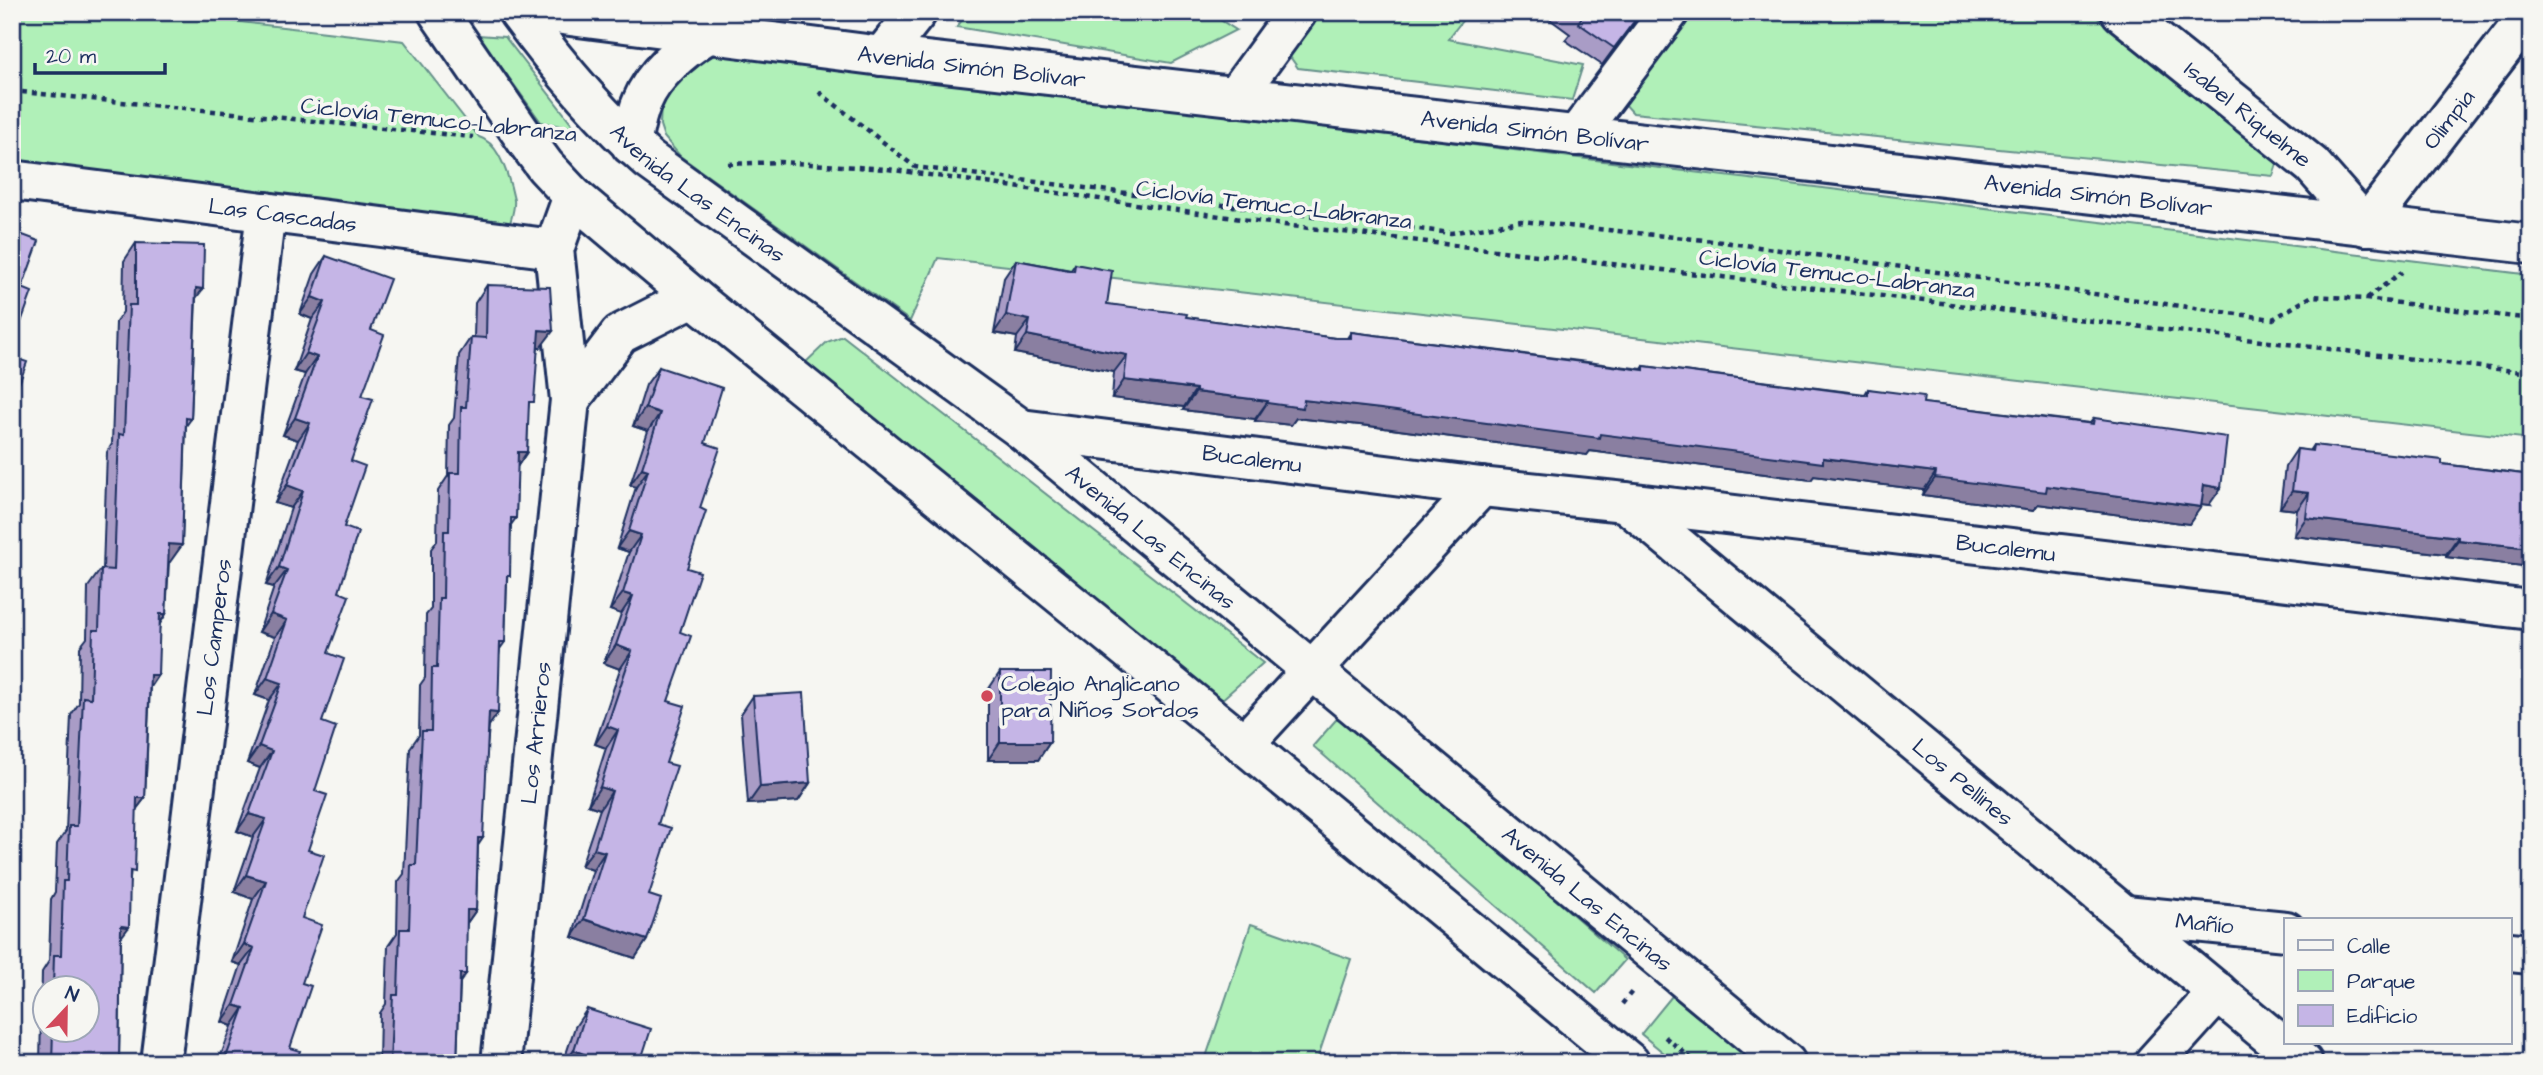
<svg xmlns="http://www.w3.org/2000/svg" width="2543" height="1075" font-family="'Architects Daughter',sans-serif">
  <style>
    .green { fill: #b0f0b8; stroke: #66908b; stroke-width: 2 }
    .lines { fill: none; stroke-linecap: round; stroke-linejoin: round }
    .minor-casing { stroke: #1b2f5e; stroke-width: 44 }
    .major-casing { stroke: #1b2f5e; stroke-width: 44 }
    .path { stroke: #1b2f5e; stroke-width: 4.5; stroke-dasharray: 5 5; stroke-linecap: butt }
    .minor { stroke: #f6f6f2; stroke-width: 38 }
    .major { stroke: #f6f6f2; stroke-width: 38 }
    .wall { fill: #a99cc6; stroke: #1b2f5e; stroke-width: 2; fill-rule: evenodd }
    .shaded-wall { fill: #8a7fa1; stroke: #1b2f5e; stroke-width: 2 }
    .building { fill: #c5b5e6; stroke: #1b2f5e; stroke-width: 2 }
    .poi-dot { fill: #d1495b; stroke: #f6f6f2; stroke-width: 2.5 }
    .labels { text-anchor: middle; stroke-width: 7; stroke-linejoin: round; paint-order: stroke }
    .street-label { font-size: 23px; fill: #1b2f5e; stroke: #f6f6f2 }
    .poi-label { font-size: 23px; fill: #1b2f5e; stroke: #f6f6f2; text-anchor: start }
  </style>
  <rect width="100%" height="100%" fill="#f6f6f2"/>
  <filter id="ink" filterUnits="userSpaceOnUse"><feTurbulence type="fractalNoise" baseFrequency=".0143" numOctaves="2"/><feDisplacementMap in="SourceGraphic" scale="14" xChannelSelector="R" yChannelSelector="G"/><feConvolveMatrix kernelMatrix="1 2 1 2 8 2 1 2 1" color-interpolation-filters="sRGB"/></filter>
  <g filter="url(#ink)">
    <path class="green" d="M12,12H154L404,41L479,137C500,143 510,181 514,200C515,208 512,216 510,223L12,164Z
      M968,12H1208L1236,30L1171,63L957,27Z
      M1318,12H1458L1465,17L1448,39L1583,65L1572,100L1298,68L1286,51Z
      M1693,12H2090L2278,161L2273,176L1633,113L1623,102Z
      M478,35L505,37L576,129L541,122Z
      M717,55L1116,101L2531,275V439L938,258L910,321L680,156L664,137L660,125L661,105L670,84L699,59Z
      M843,336L1263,663L1219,702L804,364L827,342Z
      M1342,713L1625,960L1596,993L1313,746Z
      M1251,924L1351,959L1316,1063H1204Z
      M1672,996L1755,1063H1676L1641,1034Z"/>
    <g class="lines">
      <g class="minor-casing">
        <g id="minor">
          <path id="s1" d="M539,12L882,56L2531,244"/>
          <path id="s2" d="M2121,12L2312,165L2366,226"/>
          <path d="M882,56L917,12"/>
          <path d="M1235,97L1297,12"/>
          <path d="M1576,136L1669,12"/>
          <path id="s3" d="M12,180L554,249"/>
          <path id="s4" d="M2366,226L2531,12"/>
          <path d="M570,400L620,334L693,297"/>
          <path id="s5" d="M1021,429L1481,487L1625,502L2531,610"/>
          <path id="s6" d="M1625,502L2303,1063"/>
          <path d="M1244,744L1481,487"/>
          <path id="s7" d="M2125,915L2286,931"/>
          <path d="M2510,952L2531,954"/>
          <path id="s8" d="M161,1063L266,212"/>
          <path id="s9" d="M501,1063L570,400L554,249L573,196"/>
          <path d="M2154,1063L2218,992"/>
        </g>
      </g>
      <g class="major-casing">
        <g id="major">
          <path d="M438,12L528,143L545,166L573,196L693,297L1244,744L1630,1063"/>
          <path id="s10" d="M518,12C557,65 600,117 649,160L1021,429L1786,1063"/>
          <path d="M631,145C634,130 636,115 642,102C653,74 682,50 706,35"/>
        </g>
      </g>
      <path class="path" d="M12,91L473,137
        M819,92L915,167L1451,233L1521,221L1723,242L2273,319L2312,296L2366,299L2531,319
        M728,164L780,162L887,169L1284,225L2531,373
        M2367,298L2402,272
        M1622,1004L1634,989
        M1665,1037L1697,1063"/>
      <use href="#minor" class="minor"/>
      <use href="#major" class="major"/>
    </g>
    <path class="wall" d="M1540,12H1641L1602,65L1565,40L1570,34Z
      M136,243L196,299L191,419L186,426L182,545L169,562L166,614L160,624L150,687L145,798L136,810L130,879L121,937L119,1061L118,1063H40L42,972L49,961L51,899L55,892L57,844L66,831L71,715L79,703L80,647L87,638L88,587L101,569H103L107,452L112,444L116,322L123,312L124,261ZM46,988H88V1030H46Z
      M326,256L371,330L362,396L351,461L344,527L339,592L328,653L308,850L302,918V983L290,1048L296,1063H218L232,1026L222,1022L241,965L232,962L253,899L234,892L253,837L237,831L260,768L247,763L269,700L255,695L275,637L259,632L274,587L266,585L291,508L275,503L298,440L283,435L305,374L294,371L312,319L300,314L314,274Z
      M1016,260L1071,270L1075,264L1107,304L1186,317L1335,338H1347L1351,332L1642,369L1644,366L1865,394L1868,389L1923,403L2090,423L2094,418L2209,505L2202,504L2189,524L2038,504L2034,510L1923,495L1924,490L1814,476L1811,480L1590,451L1587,455L1369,426L1296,418L1291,425L1255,421V419L1183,410L1184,407L1112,398L1114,372L1015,353L1017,337L994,333L1004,278Z
      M487,285L540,348H538L528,409L527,452L517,467L516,518L511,525L507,581L505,642L500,649L489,726L478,846L476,910L467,923L460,983L457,1063H379L380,1013L386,1004L388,946L397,933L398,882L404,874L410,748L419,735L420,685L425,678L426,615L431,609V549L437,541L438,491L448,476L449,425L454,418L459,355L471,337H474L475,303Z
      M659,367L705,443L700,508L687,568L680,632L668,701L666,763L649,895L647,940L635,958L572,937L593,870L581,866L600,809L588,805L606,748L595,744L620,669L604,663L621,614L610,610L629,552L617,548L636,487L630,485L648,431L633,426L646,385Z
      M2313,445L2442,464L2531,475V567L2446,557V554L2294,536L2297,510L2280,508L2285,467L2297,449L2309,451Z
      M1000,672L1050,742L1038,760H988V690Z
      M753,696L810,783L798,801L748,804L741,714Z
      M587,1009L640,1063H563L575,1027Z"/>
    <path class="shaded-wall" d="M196,288L203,289L190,306Z
      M312,297L325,302L312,319L300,314Z
      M1006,315L1030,320L1017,337L994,333Z
      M539,330L553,331L540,348H527Z
      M1027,335L1127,355L1114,372L1015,353Z
      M306,353L317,357L305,374L294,371Z
      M1124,380L1196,389L1184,407L1112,398Z
      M1196,392L1268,401L1255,419L1183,410Z
      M1304,400L1823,458L1936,472L1924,490L1814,476L1811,480L1590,451L1587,455L1369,426L1296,418L1291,425L1255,421L1267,403Z
      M645,408L660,413L648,431L633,426Z
      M295,418L310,423L298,440L283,435Z
      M518,452H527L515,470Z
      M642,468L648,470L636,487L630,485Z
      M1935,478L2047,486L2201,507L2189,524L2038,504L2034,510L1923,495Z
      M287,485L303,491L291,508L275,503Z
      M2204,485L2221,488L2209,505L2192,503Z
      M2292,491L2309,493L2297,510L2280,508Z
      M2306,518L2458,537L2446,554L2294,536Z
      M629,531L641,535L629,552L617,548Z
      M2458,540L2531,548V567L2446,557Z
      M169,544L182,545L170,562H157Z
      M279,567L287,570L274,587L266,585Z
      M623,593L633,596L621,614L610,610Z
      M160,614H166L154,632Z
      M271,614L287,620L275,637L259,632Z
      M616,645L632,651L620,669L604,663Z
      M150,675H158L146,693Z
      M267,678L282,683L269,700L255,695Z
      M489,712L498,713L486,730Z
      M607,726L618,730L606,748L595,744Z
      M1000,742H1050L1038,760H988Z
      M259,746L272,751L260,768L247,763Z
      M810,783L798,801L748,804L760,787Z
      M600,787L612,791L600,809L588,805Z
      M137,798H145L132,815Z
      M249,814L266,819L253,837L237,831Z
      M478,838H483L471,856Z
      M594,849L605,852L593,870L581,866Z
      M246,875L266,881L253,899L234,892Z
      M467,910H476L464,927Z
      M584,919L647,940L635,958L572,937Z
      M121,926L129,927L116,944Z
      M244,944L254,948L241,965L232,962Z
      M460,974H466L453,992Z
      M234,1005L244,1008L232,1026L222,1022Z
      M574,1050L584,1054L578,1063H565Z"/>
    <path class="building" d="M1576,12H1641L1614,48L1578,23L1582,17Z
      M12,231L39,241L22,288L32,292L12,347Z
      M136,243L204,245L203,289L196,288L191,419L186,418L182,545L169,544L166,614H160L158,675H150L145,798H137L135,872L130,871L129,927L121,926L119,1061H109V1063H52L53,1030H88V988H53L54,955H61L63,881H67L69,826H77L83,697L91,698L93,630H99L101,569L114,570L119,434L124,435L129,305H136Z
      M326,256L390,279L371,330L384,335L362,396L373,399L351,461L365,466L344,527L358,532L339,592L349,596L328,653L344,659L322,722L336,727L315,791L327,795L308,850L324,855L302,918L322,925L302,983L311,986L290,1048L300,1051L296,1063H224L244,1008L234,1005L254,948L244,944L266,881L246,875L266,819L249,814L272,751L259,746L282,683L267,678L287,620L271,614L287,570L279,567L303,491L287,485L310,423L295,418L317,357L306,353L325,302L312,297Z
      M1016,260L1074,271L1075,264L1112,271L1107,304L1187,314L1186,317L1258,327L1335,338H1351V332L1644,370V366L1868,395V389L1924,396L1923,403L2093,424L2094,418L2227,437L2221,488L2204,485L2201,507L2047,486L2046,492L1935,478L1936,472L1823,458V463L1600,434L1599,438L1381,409L1304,400L1303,408L1267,403L1268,401L1196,392V389L1124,380L1127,355L1027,335L1030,320L1006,315Z
      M487,285L550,287L553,331L539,330L534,402H529L527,452H518L516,518H511L510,576H507L505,642H500L498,713L489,712L483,838H478L476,910H467L466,974H460L457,1063H390L393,995H398L400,929H409L411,865H416L422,731H431L432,668H437L439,598H443L444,531H449L450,473H460L461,407H466L471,337L486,338Z
      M12,357L27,362L12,403Z
      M659,367L722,388L705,443L720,448L700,508L706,511L687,568L700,572L680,632L691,636L668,701L685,706L666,763L677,766L658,824L671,828L649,895L661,899L647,940L584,919L605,852L594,849L612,791L600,787L618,730L607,726L632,651L616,645L633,596L623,593L641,535L629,531L648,470L642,468L660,413L645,408Z
      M12,422L18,424L12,440Z
      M2313,445L2442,460V464L2531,475V548L2458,540V537L2306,518L2309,493L2292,491L2297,449L2312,451Z
      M1000,672H1051L1050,742H1000Z
      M804,693L810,783L760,787L753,696Z
      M587,1009L651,1029L640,1063H581L584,1054L574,1050Z"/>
  </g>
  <circle class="poi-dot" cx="987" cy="696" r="7"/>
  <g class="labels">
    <g class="street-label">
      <text dy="8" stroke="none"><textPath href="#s1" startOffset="436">Avenida Simón Bolívar</textPath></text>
      <text dy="8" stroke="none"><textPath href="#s2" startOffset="163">Isabel Riquelme</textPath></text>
      <text transform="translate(439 119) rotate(6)" y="8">Ciclovía Temuco-Labranza</text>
      <text dy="8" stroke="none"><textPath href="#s4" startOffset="135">Olimpia</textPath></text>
      <text dy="8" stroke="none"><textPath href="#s1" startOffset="1003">Avenida Simón Bolívar</textPath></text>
      <text dy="8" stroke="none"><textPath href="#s10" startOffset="257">Avenida Las Encinas</textPath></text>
      <text dy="8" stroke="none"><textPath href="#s1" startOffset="1570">Avenida Simón Bolívar</textPath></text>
      <text transform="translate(1274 204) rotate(7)" y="8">Ciclovía Temuco-Labranza</text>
      <text dy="8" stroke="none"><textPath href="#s3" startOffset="273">Las Cascadas</textPath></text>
      <text transform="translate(1837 273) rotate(7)" y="8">Ciclovía Temuco-Labranza</text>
      <text dy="8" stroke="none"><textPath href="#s5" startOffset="233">Bucalemu</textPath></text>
      <text dy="8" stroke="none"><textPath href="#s10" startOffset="826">Avenida Las Encinas</textPath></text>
      <text dy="8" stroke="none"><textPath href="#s5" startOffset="992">Bucalemu</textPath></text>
      <text dy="8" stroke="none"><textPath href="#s8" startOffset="429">Los Camperos</textPath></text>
      <text dy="8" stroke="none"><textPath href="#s9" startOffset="332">Los Arrieros</textPath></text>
      <text dy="8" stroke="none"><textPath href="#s6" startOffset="439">Los Pellines</textPath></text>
      <text dy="8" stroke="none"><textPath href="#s10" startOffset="1393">Avenida Las Encinas</textPath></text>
      <text dy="8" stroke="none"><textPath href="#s7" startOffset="80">Mañío</textPath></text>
    </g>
    <g class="poi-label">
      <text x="1001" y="691">Colegio Anglicano<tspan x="1001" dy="26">para Niños Sordos</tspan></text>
    </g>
  </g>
  <rect width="2543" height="1075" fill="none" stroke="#f6f6f2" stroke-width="42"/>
  <rect x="21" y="21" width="2501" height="1033" fill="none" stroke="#1b2f5e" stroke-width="2.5" filter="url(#ink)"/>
  <rect x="2284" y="918" width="228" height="126" fill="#f6f6f2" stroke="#9ea6b7" stroke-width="2"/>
  <rect x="2298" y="940" width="35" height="10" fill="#f6f6f2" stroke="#9ea6b7" stroke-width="2"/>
  <text x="2347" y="953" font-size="21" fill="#1b2f5e">Calle</text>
  <rect x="2298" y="970" width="35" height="21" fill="#b0f0b8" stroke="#9ea6b7" stroke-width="2"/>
  <text x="2347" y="988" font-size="21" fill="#1b2f5e">Parque</text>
  <rect x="2298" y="1005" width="35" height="21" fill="#c5b5e6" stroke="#9ea6b7" stroke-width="2"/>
  <text x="2347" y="1023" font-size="21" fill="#1b2f5e">Edificio</text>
  <g transform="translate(66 1009) rotate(22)"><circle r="33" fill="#f6f6f2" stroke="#9ea6b7" stroke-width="2"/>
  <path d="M0-5L12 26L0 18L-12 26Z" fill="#d1495b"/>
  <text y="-10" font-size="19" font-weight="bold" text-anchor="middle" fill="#1b2f5e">N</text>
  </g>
  <path d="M35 63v10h130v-10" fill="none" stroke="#1b2f5e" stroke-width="3.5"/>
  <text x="46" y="63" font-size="21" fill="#1b2f5e" stroke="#f6f6f2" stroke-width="5" paint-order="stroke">20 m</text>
</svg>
